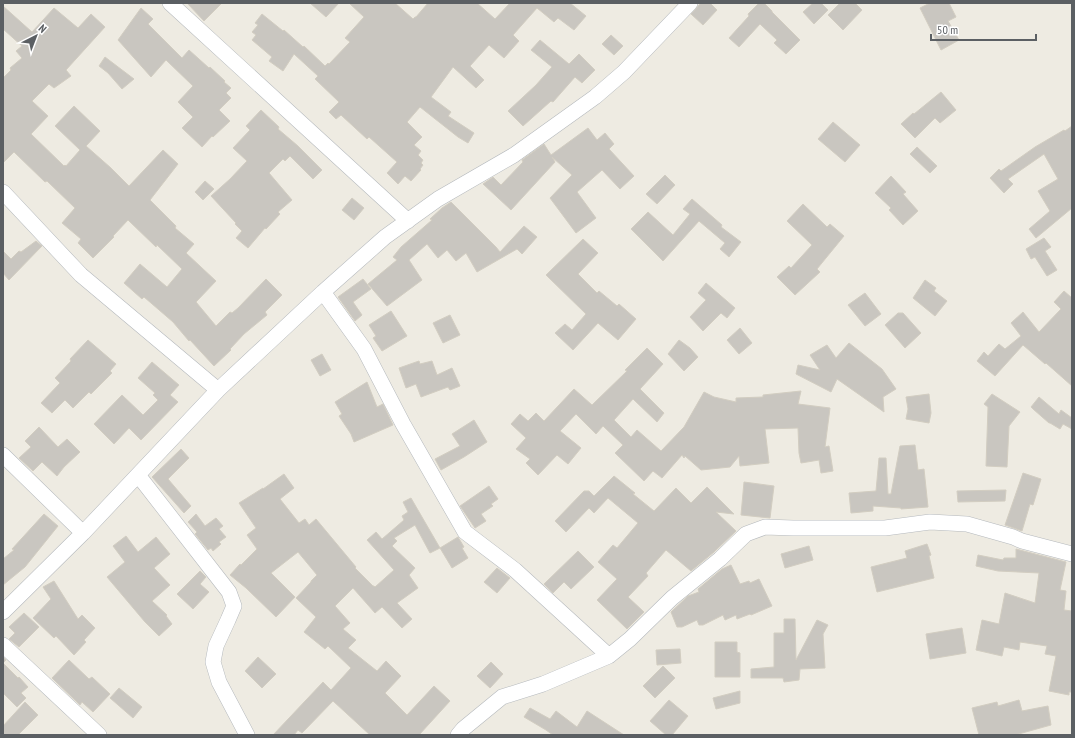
<svg xmlns="http://www.w3.org/2000/svg" width="1075" height="738" font-family="'PT Sans Narrow',sans-serif">
  <style>
    .building { fill: #c9c6c0; stroke: #d2cdc1 }
    .lines { fill: none; stroke-linecap: round; stroke-linejoin: round }
    .minor-casing { stroke: #b5b9bd; stroke-width: 16 }
    .minor { stroke: #fff; stroke-width: 15 }
  </style>
  <rect width="100%" height="100%" fill="#eeebe2"/>
  <path class="building" d="M187,3H222L204,21Z
    M310,3H339L326,17Z
    M349,3H395L413,19L415,17H416L428,3H477L495,19L510,3H570L586,16L574,30L558,18L554,22L537,8L513,35L519,41L504,58L489,45L470,66L484,80L476,88L453,67L431,97L451,112L448,116L474,133L468,143L458,137L420,107L407,122L422,137L414,145L421,151L418,155L423,160L421,163L423,165L420,169L421,170L411,181L405,176L398,184L387,173L397,162L369,137L367,139L341,115L336,119L329,112L339,102L315,79L318,76L294,54L283,71L269,61L272,57L252,40L256,35L252,32L258,25L255,23L262,14L283,31L284,30L303,47L304,46L325,66L328,63L329,64L350,42L345,38L364,17Z
    M701,3H710L717,10L703,25L691,14Z
    M759,3H764L772,11V12L800,40L786,54L774,43L777,40L760,24L739,47L729,38L749,16L748,14Z
    M813,3H821L828,10L814,24L803,12Z
    M840,3H855L862,10L843,30L828,15Z
    M930,3H949L956,17L948,21L959,40L941,50L920,8Z
    M3,6L32,32L54,8L78,28L91,14L105,27L66,70L71,76L54,88L49,84L32,101L48,116L31,134L64,166L65,165L66,166L80,150L55,126L74,106L100,131L86,146L111,168L129,186L163,150L178,164L150,200L176,226L175,228L194,244L186,253L216,281L196,302L216,326L230,312L232,313L238,308L266,279L282,295L265,312L267,315L244,334L230,349L231,350L214,366L190,340L189,341L173,322L144,297L142,299L124,283L140,264L167,287L182,269L157,245L156,247L128,220L113,236L114,237L93,258L78,243L81,239L62,223L75,208L47,181L45,182L14,152L3,163V78L11,70L10,68L22,58L16,51L22,46L3,29Z
    M141,8L153,19L148,24L182,58L189,50L209,68L210,67L225,81L224,82L231,88L226,93L231,98L219,110L230,121L213,137L212,136L202,147L182,128L193,117L178,102L193,86L166,60L151,77L118,40Z
    M611,35L623,46L614,55L602,44Z
    M540,40L569,64L579,54L595,70L582,83L575,77L553,102L551,101L523,126L508,111L536,85L552,67L531,50Z
    M105,57L134,79L122,89L108,73L99,66Z
    M941,92L956,110L940,123L935,118L915,138L901,124L913,113L914,114Z
    M261,110L279,127L278,129L298,146L322,170L313,179L290,156L285,161L283,159L269,173L292,200L278,212L280,214L266,229L265,228L248,248L236,238L242,231L235,224L236,223L211,196L230,179L247,161L233,148L250,130L246,126Z
    M833,122L860,145L845,162L818,139Z
    M1072,126V208L1036,238L1029,229L1050,211L1038,191L1058,179L1044,154L1008,179L1013,184L1004,193L990,178L999,169L1001,171L1035,147L1064,130L1065,131Z
    M588,128L597,140L605,133L614,144L609,149L634,176L620,189L602,170L577,192L596,218L576,233L550,198L572,175L552,157L555,162L511,210L483,184L493,177L501,185L523,162L522,160L544,144L551,155Z
    M917,147L937,166L930,173L910,154Z
    M665,175L675,185L657,204L646,194Z
    M891,176L906,192L903,194L918,211L903,225L889,210L891,208L875,193Z
    M205,181L214,189L203,200L195,192Z
    M352,198L364,208L354,220L342,210Z
    M692,199L722,225L721,227L741,242L729,257L720,249L725,243L699,221L663,261L631,229L648,212L673,235L690,214L683,209Z
    M451,202L496,247L500,252L524,226L537,237L522,254L517,249L477,272L466,253L456,261L447,250L438,258L427,244L409,260L422,280L387,306L368,284L397,260L393,257L401,247L432,220L430,219L442,208Z
    M803,204L827,227L830,224L844,236L817,269L820,272L795,295L777,277L789,266L791,268L812,245L787,221Z
    M1044,238L1051,247L1045,251L1057,270L1047,276L1035,257L1031,259L1026,249Z
    M583,239L598,253L578,274L597,293L599,291L617,306L619,304L636,319L618,340L598,323L573,350L555,333L565,324L572,330L586,314L546,275Z
    M36,241L42,246L9,280L3,273V251L11,259L19,251L21,252Z
    M363,279L371,289L353,302L362,315L355,321L338,297Z
    M925,280L936,288L934,291L947,301L935,316L913,298Z
    M706,283L735,308L727,318L721,313L703,331L690,317L706,300L698,293Z
    M1064,291L1072,298V386L1046,363L1045,364L1023,345L995,376L977,361L984,352L988,356L999,344L1005,349L1021,336L1011,323L1023,312L1039,332L1061,309L1054,302Z
    M865,293L881,314L865,326L848,305Z
    M391,311L407,336L382,351L373,338L376,336L369,325Z
    M898,313H903L921,333L905,348L885,325Z
    M450,315L460,335L443,343L433,323Z
    M740,328L752,343L739,354L727,340Z
    M88,340L116,364L110,371L112,373L91,394L89,392L73,408L65,400L52,413L41,403L60,383L55,378L71,361L70,359Z
    M679,340L690,348L698,357L684,371L668,354Z
    M849,343L882,369L896,389L883,397L884,412L837,379L831,392L796,374L798,365L820,370L810,355L827,345L836,358Z
    M647,348L663,364L640,389L664,413L657,422L633,399L614,420L631,437L637,430L661,451L684,427L704,392L714,397L736,402V398L763,397V395L801,391L798,404L830,408L825,447L829,446L833,471L821,473L819,460L801,463L799,453L798,428L765,429L769,463L740,466L739,456L730,467L701,470L685,456L684,458L682,455L662,478L653,471L644,481L615,453L623,445L603,426L596,434L576,414L560,431L581,448L568,464L557,455L538,475L526,463L530,459L516,449L526,438L511,424L520,414L528,421L536,413L544,421L574,389L592,405L627,371L625,370Z
    M322,354L331,370L320,376L311,360Z
    M419,361L420,364L432,361L437,375L452,368L460,386L450,390L448,387L421,397L416,384L406,388L399,368Z
    M152,362L179,385L170,395L178,402L141,440L129,428L114,444L94,424L122,395L143,415L158,400L153,395L155,393L138,378Z
    M367,382L377,407L383,404L393,425L354,442L351,434L339,416L342,414L335,402Z
    M929,394L931,413L929,423L906,419L908,409L906,397Z
    M992,394L1020,412L1009,426L1007,467L986,466L988,407L984,404Z
    M1039,397L1059,414L1061,410L1072,418V429L1063,424L1060,429L1050,423H1049L1033,409L1031,407Z
    M474,420L487,442L464,457L441,470L435,459L460,446L452,434Z
    M39,427L58,447L67,439L80,452L64,467L57,476L42,462L33,471L19,458L31,447L25,441Z
    M915,445L918,470L924,469L928,507L901,509V508L873,506V511L851,513L849,493L876,491L879,458H886L888,494H891L900,446Z
    M181,449L189,458L168,479L191,506L184,513L152,477Z
    M1023,473L1041,479L1033,505L1030,504L1022,531L1005,525Z
    M284,474L294,488L280,499L299,523L305,519L309,525L316,519L356,567L355,568L373,586H374L375,587L394,570L367,540L376,532L382,539L404,520L402,516L408,512L403,502L411,498L440,548L430,553L415,525L394,538L397,541L392,546L415,568L409,575L418,588L397,603L412,619L402,628L382,607L375,613L353,588L335,606L350,623L343,629L356,640L348,648L377,671L386,661L401,676L385,693L407,715L434,686L450,701L419,735H370L333,701L302,733L298,730L294,735H273L323,682L331,690L351,668L328,646L325,649L304,632L316,617L296,598L311,582V581L317,575L298,552L271,573L295,597L276,617L246,588L230,575L240,564L241,565L257,549L247,535L256,528L239,503L263,488V489Z
    M614,476L635,493L633,494L654,511L676,488L691,503L707,487L734,514L716,512L736,531L714,552L691,571L666,550L646,573L648,576L628,597L644,612L627,629L597,600L617,579L598,562L613,545L617,548L638,523L608,498L594,513L589,508L566,532L555,521L584,491H589L594,496Z
    M744,482L774,486L770,518L741,515Z
    M489,486L498,499L491,504L493,506L481,514L486,521L475,528L460,506Z
    M1006,490L1005,501L958,502L957,491Z
    M44,514L58,526L25,567L3,585V559L14,550L12,549Z
    M196,514L205,526L216,518L223,526L219,529L226,537L219,542L221,544L213,551L211,548L208,550L195,534L197,532L188,522Z
    M126,536L138,552L156,537L170,554L154,568L170,585L152,601L167,615L166,616L172,624L159,636L145,622L107,577L125,562L113,546Z
    M458,537L464,547L462,548L468,558L452,568L440,548Z
    M927,544L931,555L929,556L934,578L877,592L871,567L907,558L905,551Z
    M809,546L813,560L785,568L781,554Z
    M1016,549L1066,562L1060,590L1066,591L1064,610L1072,611V692H1069V695L1049,691L1056,656L1045,654L1047,646L1020,642L1019,650L1004,647L1002,656L976,650L982,620L999,624L1005,593L1035,603L1039,573L998,571L976,566L978,555L1003,560L1004,558H1016Z
    M578,551L594,567L571,589L564,582L553,593L544,584Z
    M731,565L740,584L749,581L750,583L759,579L772,606L751,615L750,614L737,619L736,615L725,620L723,615L703,625H699L697,620L682,627H677L671,612L688,596L699,592L698,589L722,569Z
    M497,568L510,578L497,593L484,582Z
    M200,571L206,577L200,584L209,592L193,609L177,594Z
    M54,581L78,619L82,615L95,628L84,640L86,642L74,655L56,636L54,638L33,618L51,599L43,587Z
    M24,613L39,627L19,647L9,639L15,633L9,627Z
    M784,619H795L796,660L817,620L828,625L823,634L825,668L800,669L799,680L784,682L783,678H751V669L774,667V633H784Z
    M962,628L966,653L930,659L926,634Z
    M715,642H737V652L740,653V677H715Z
    M680,649L681,663L657,665L656,650Z
    M3,657L6,660L3,663L18,678L19,677L28,687L21,693L26,698L17,707L3,693Z
    M258,657L276,674L262,688L245,671Z
    M69,660L89,679L92,677L110,694L93,712L82,702L80,705L52,678Z
    M491,662L503,674L490,688L477,676Z
    M663,666L675,678L655,698L643,686Z
    M119,688L142,707L133,718L110,698Z
    M740,691V703L716,709L713,698Z
    M669,700L688,716L672,735H666L650,721Z
    M1019,700L1022,711L1048,706L1051,725L1015,735H979L972,708L997,702L998,706Z
    M25,702L38,715L18,735H3V726Z
    M530,708L550,719L556,711L577,727L587,711L624,735H553L546,730L524,717Z"/>
  <g class="lines">
    <g class="minor-casing">
      <path id="minor" d="M170,3L408,221
        M3,192L81,275L218,390
        M323,292L364,349L403,424L465,532L515,570L609,656
        M3,455L83,533
        M138,475L229,592L234,606L228,620L216,646L213,662L219,682L247,735
        M3,612L83,533L218,390L323,292L385,237L438,199L514,155L595,97L624,72L690,3
        M3,645L99,735
        M458,735L463,729L502,697L543,684L609,656L630,639L672,598L720,559L746,534L765,527L793,528H885L930,522L967,524L1013,537L1022,541L1072,554"/>
    </g>
    <use href="#minor" class="minor"/>
  </g>
  <rect width="1075" height="738" fill="none" stroke="#5b5f63" stroke-width="8"/>
  <g transform="translate(36 36) rotate(42)" stroke="#ffffff" stroke-width="3" paint-order="stroke">
  <path d="M0-3L7 15L0 10L-7 15Z" fill="#5b5f63"/>
  <text y="-6" font-size="11" font-weight="bold" text-anchor="middle" fill="#5b5f63">N</text>
  </g>
  <path d="M931 34v6h105v-6" fill="none" stroke="#5b5f63" stroke-width="2"/>
  <text x="937" y="34" font-size="12" fill="#5b5f63" stroke="#ffffff" stroke-width="3" paint-order="stroke">50 m</text>
</svg>
